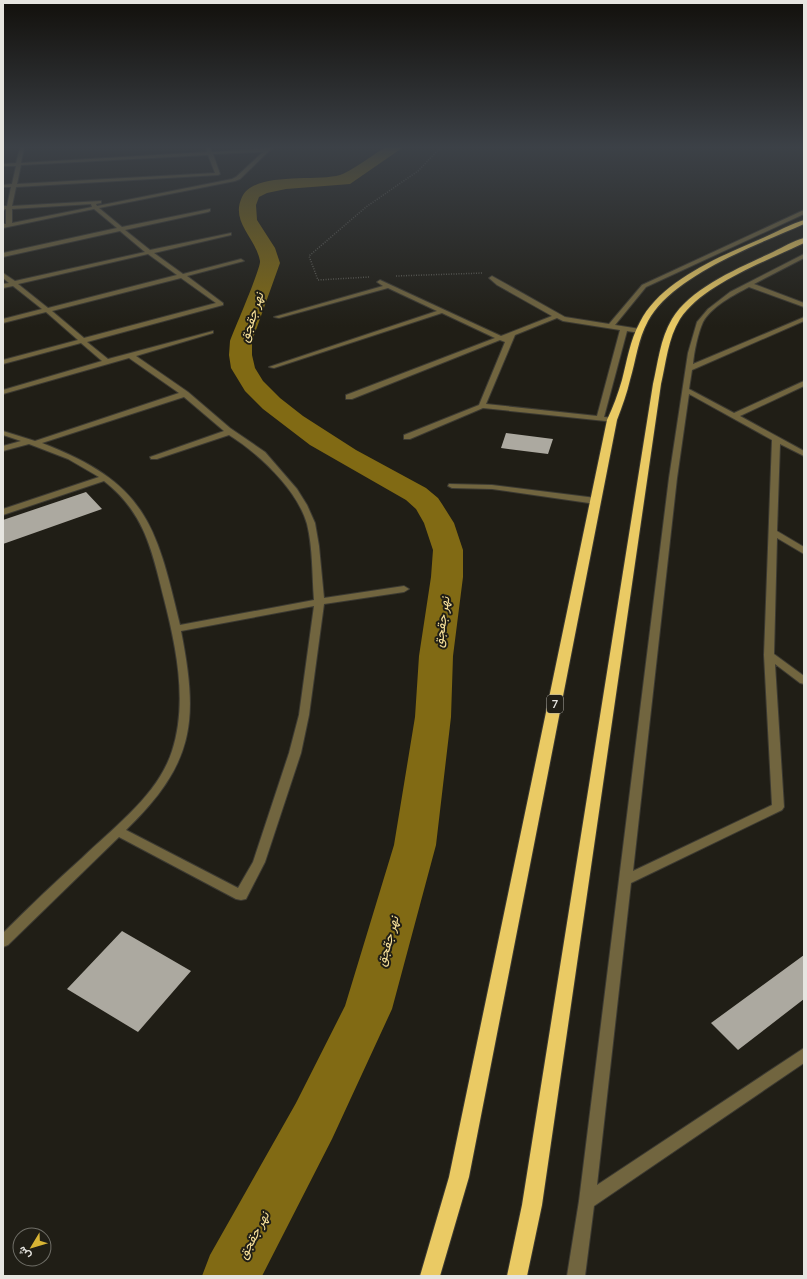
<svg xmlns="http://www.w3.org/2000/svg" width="807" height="1279" font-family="Lato,Vazirmatn,sans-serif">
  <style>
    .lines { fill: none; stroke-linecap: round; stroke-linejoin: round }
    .river { fill: #816a14; fill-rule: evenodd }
    .building { fill: #aca9a0 }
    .minor-casing { stroke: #3c3a32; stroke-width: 2 }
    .highway-casing { stroke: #3c3a32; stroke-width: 2 }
    .path { stroke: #5c5b53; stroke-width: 1.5; stroke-dasharray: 1 1.5; stroke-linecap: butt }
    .minor { fill: #71653f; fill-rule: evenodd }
    .highway { fill: #eaca64; fill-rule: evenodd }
    .labels { text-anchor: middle; stroke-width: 4; stroke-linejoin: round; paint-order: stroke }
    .shield { fill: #201e16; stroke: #aba9a3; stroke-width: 1 }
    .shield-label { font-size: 11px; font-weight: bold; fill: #e6e5e0 }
    .water-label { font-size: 13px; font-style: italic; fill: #fae39b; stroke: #201e16 }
  </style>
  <rect width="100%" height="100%" fill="#201e16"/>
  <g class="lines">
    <path class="river" d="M384,148H402L350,184L286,189L267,193L259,197L256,205L257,220L275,248L280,263L252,341V355L255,368L263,381L280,398L303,416L356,450L426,488L438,498L442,504L454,523L463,550V577L453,656L451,717L436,845L392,1009L332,1139L262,1276H202L210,1255L296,1103L345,1006L394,845L415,717L419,656L431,577L433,550L424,523L416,509L406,500L310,445L263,409L245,391L231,368L229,355L230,341C234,330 261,268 260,261C256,238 230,222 242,197C254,171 316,182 340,175C350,172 373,155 384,148Z"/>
  </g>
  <path class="building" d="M506,433L553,439L548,454L501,448Z
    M86,492L102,509L3,544V520Z
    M122,931L191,971L138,1032L67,989Z
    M804,955V999L738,1050L711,1023Z"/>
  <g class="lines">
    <g class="minor-casing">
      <path id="minor" d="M20,148H24L21,163L207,152L206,148H210L212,152L272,148L240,179L235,181L99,208L122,227L210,209V211L208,212L125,230L150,250L231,233V235L154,253L183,274L241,259L244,261L187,276L223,303V305L87,342L108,359L213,331V333L136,356L188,392L230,428L265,452L297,489L307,505L315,523L319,546L324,598L404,586L409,589L404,592L324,604L309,715L301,753L265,862L246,899L241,900L236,899L119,837L8,945L3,947V933C29,907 55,882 82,858C114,827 158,795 172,751C188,702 176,646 164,599C152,551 145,513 104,481L3,515V509L99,477L68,459L29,444L3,451V446L21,441L3,435V431L35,441L179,393L129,358L3,394V390L102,361L81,343L3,364V360L78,340L46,312L3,323V319L42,309L13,286L3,288V284L9,283L3,278V273L15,281L145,252L120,231L3,257V253L117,228L94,209L3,228V224H6V209L3,210V206H7L11,187H3V185L12,184L16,166H3V164L16,163ZM263,152L236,177L232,179L97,206L96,204L101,203V201L12,206L16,187L218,175L220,174L213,154ZM208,155L215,173L17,184L21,165ZM91,204L92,207L12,223V209ZM148,254L177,275L48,308L18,284ZM181,278L216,303L84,338L52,311ZM184,397L224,431L150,457L151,459H157L229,435C258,453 297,489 307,524C313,548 312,575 314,600L180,625C156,524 146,483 42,443ZM314,606L299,715L289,753L253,862L238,888L126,830C194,764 199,722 181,631Z
        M804,210V214L646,287L615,325L640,329L643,331L640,333L627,331L604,417L615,418V422L483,408L410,439H404V435L479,405L505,342L500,340L352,399H346V395L495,338L442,313L274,368L269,367L437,311L388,288L279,318L274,317L383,286L377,282L380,280L501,336L552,316L497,285L489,278L492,276L565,317L609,324L642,285ZM557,318L563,321L620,330L597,416L486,404L515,335Z
        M804,254V258L754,284L804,303V307L749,287C734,295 712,306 703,322C698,333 694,352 693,364L802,318L804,317V321L692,370L689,389L734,413L804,381V386L740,416L804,451V456L780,444L777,531L804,547V554L777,538L774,654L804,676V684L800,683L775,664L784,807L782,810L631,883L597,1185L804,1048V1063L594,1206L585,1276H567L579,1201L669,478L688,353L697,322L708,309L730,292ZM689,394L772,440L764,655L772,805L633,871L677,478Z
        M449,484L492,485L596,498L600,501L596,504L492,489L452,488L448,486Z"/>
    </g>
    <g class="highway-casing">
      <path id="highway" d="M804,220V224C757,245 673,275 648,321C638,339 636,360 630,380C627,393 622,407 617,420L469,1177L440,1276H420L449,1177L607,420C613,407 618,394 622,380C627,361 630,340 640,322C661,280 723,255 765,237C778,231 791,224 804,220Z
        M804,238V243C767,261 703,284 680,319C668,338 666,363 661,384L542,1205L527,1276H507L522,1205L653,384C658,363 660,339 672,319C691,287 741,267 773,252C783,247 793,241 804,238Z"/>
    </g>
    <path class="path" d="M396,276L483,273
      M369,277L318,280L309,256L366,207L418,171L440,148"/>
    <use href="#minor" class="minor"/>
    <use href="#highway" class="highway"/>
  </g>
  <linearGradient id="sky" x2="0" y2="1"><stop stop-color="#12100c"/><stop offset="0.45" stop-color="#3c4147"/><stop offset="1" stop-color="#3c4147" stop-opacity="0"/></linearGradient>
  <rect width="807" height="327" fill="url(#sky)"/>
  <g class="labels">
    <rect class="shield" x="547" y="695" width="16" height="18" rx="3"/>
    <g class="shield-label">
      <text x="555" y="708">7</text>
    </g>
    <g class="water-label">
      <text transform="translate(251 317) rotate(-72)" y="5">نهر جقجق</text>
      <text transform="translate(441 622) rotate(-82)" y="5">نهر جقجق</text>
      <text transform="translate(387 941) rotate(-74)" y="5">نهر جقجق</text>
      <text transform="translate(253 1235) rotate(-62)" y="5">نهر جقجق</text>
    </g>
  </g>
  <rect width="807" height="1279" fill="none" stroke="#e6e5e0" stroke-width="8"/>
  <g transform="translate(32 1247) rotate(232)"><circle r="19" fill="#201e16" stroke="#6f6e67"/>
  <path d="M0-3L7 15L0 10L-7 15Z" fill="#d8b434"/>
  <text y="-6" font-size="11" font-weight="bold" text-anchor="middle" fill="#e6e5e0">ش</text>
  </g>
</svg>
